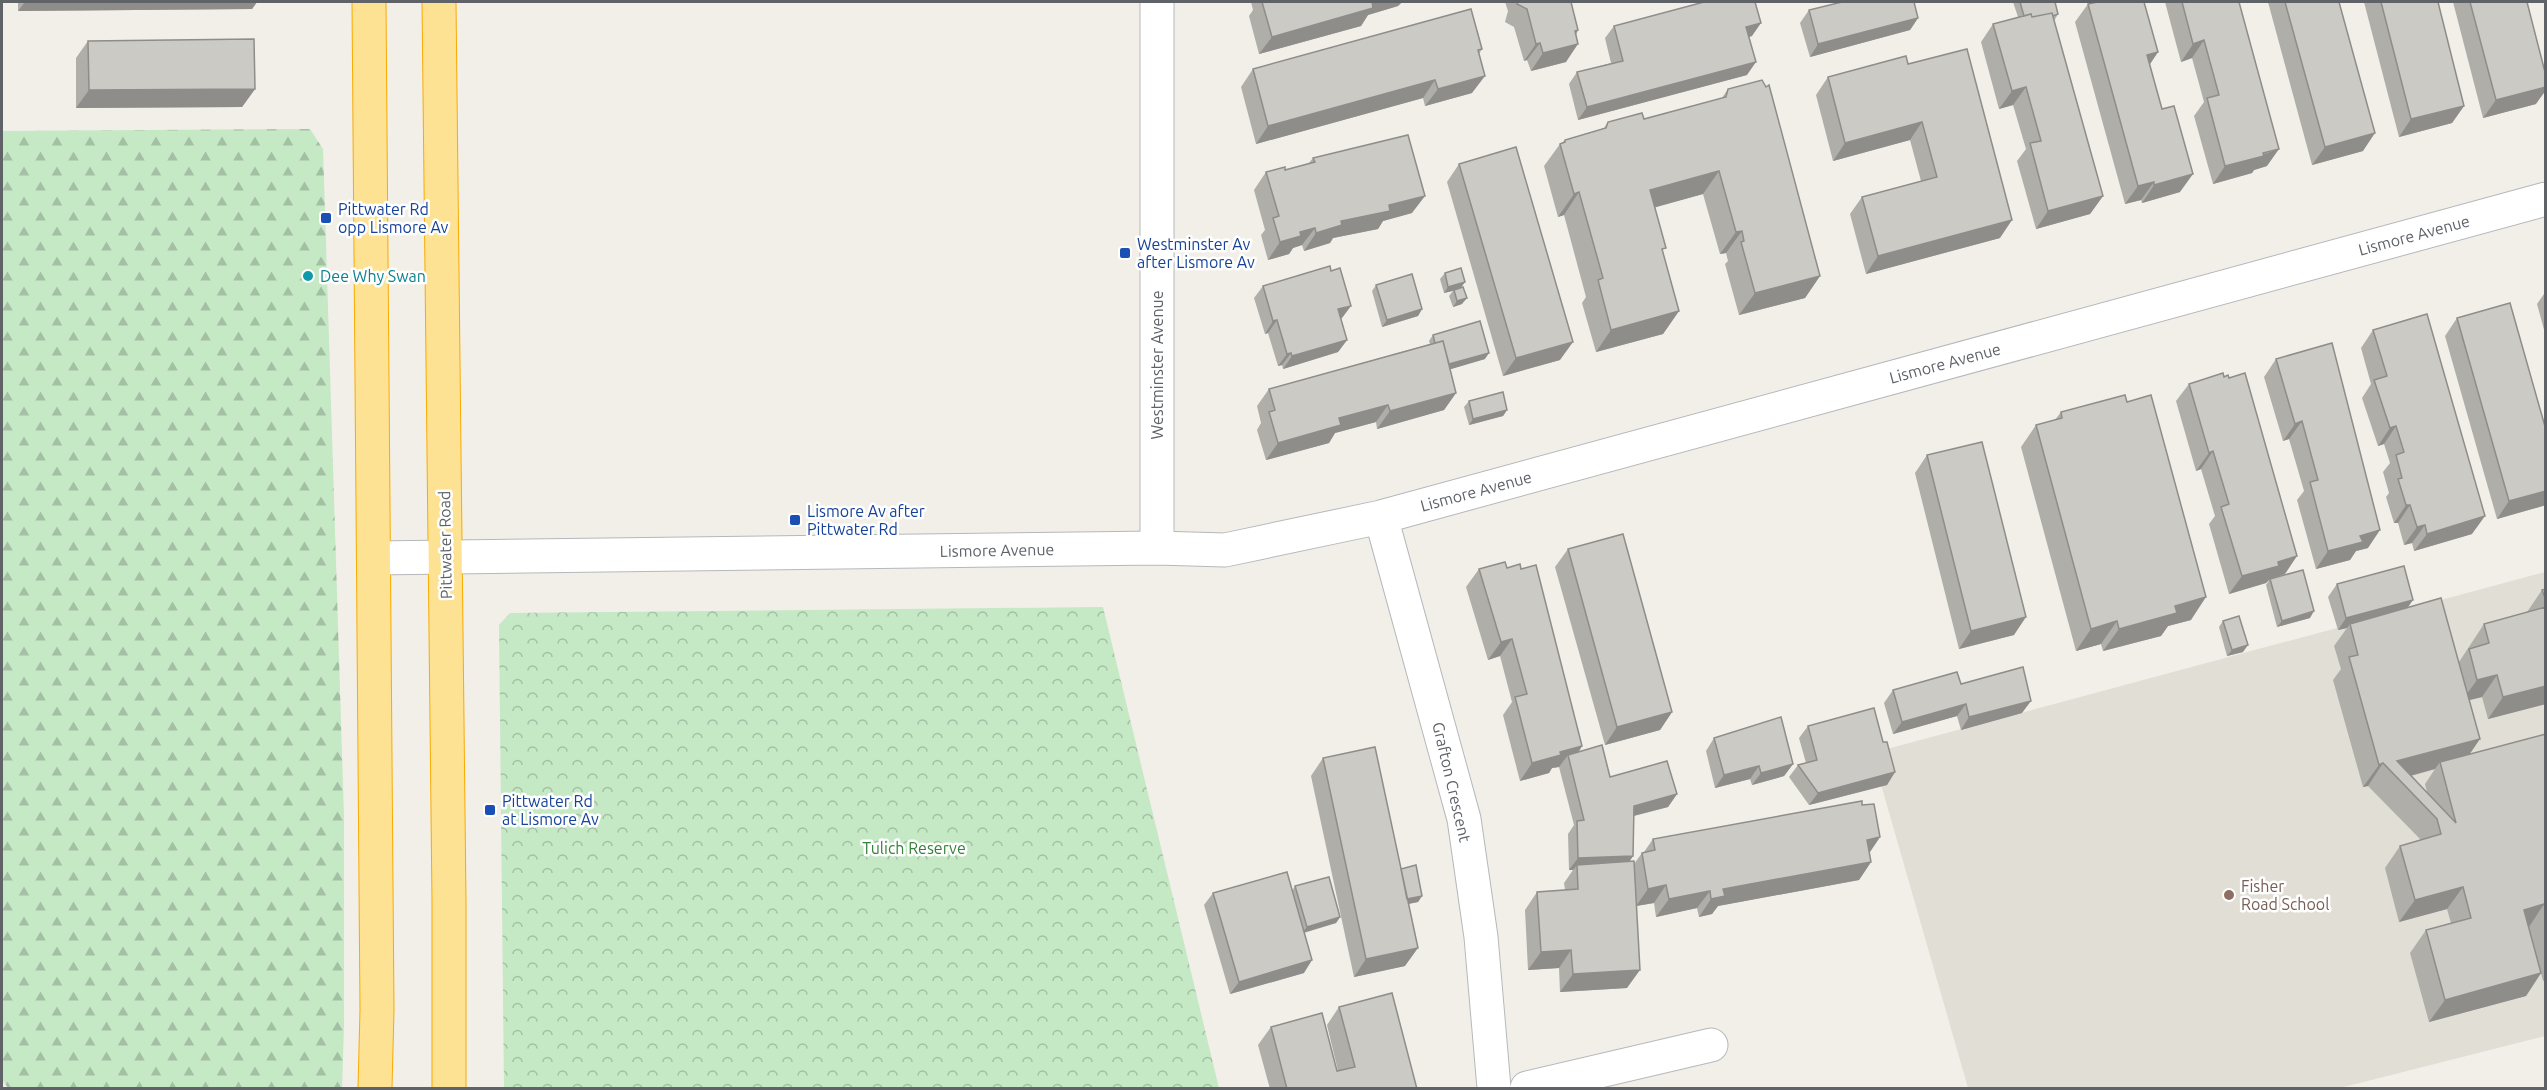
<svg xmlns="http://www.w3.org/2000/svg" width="2547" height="1090" font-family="Ubuntu,sans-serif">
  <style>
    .education { fill: #e1ded6 }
    .forest { fill: url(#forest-firs) }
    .park { fill: url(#park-crowns) }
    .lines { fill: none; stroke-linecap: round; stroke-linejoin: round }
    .minor-casing { stroke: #b5b8bc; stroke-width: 35 }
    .highway-casing { stroke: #f9ab00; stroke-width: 35 }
    .minor { stroke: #fff; stroke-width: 33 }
    .highway { stroke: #fde293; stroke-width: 33 }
    .wall { fill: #afaea9; fill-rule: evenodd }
    .shaded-wall { fill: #8f8d8a }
    .building { fill: #cccac5; stroke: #8f8d8a; stroke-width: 1.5 }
    .transit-dot { fill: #1a4fb4; stroke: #fff; stroke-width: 2 }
    .culture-dot { fill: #0f9aa8; stroke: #fff; stroke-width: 2 }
    .education-dot { fill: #8d6e63; stroke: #fff; stroke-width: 2 }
    .labels { text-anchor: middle; stroke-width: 5; stroke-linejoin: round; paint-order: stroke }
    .transit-label { font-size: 16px; fill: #164399; stroke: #fff; text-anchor: start }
    .street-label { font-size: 16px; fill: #5f6368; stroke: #fff }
    .culture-label { font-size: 16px; fill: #0d838f; stroke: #fff; text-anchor: start }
    .park-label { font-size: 16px; fill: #348238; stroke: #fff }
    .education-label { font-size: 16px; fill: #785e54; stroke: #fff; text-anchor: start }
  </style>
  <defs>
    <pattern id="forest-firs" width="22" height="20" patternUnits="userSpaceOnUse" patternTransform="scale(1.5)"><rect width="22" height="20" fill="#c5e8c5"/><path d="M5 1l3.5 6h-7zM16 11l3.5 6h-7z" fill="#a3c0a4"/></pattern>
    <pattern id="park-crowns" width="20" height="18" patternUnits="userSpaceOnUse" patternTransform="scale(1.5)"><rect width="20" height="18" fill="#c5e8c5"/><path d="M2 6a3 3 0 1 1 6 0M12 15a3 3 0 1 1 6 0" fill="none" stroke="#a3c0a4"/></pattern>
  </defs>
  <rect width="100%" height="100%" fill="#f1efe8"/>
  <path class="education" d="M2545,572V1036L2340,1088H1968L1872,753Z"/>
  <path class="forest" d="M310,129L323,149L344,817V1024L342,1088H8L2,1080V131Z"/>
  <path class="park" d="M1103,607L1219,1088H504L499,625L510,613Z"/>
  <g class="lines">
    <g class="minor-casing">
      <path id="minor" d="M1381,517L1464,819L1481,937L1494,1088
        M1157,548V2
        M374,558L1157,548L1225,550L1381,517L2546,199
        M1527,1088L1711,1045"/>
    </g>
    <g class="highway-casing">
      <path id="highway" d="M369,2L377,1010L375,1088
        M439,2L449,901V1088"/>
    </g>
    <use href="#minor" class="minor"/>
    <use href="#highway" class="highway"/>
  </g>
  <path class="wall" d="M18,2H257L252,9L18,11Z
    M1251,2H1402L1398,6L1368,15L1361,26L1259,54L1249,16L1253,10Z
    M1505,2H1571L1578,30L1576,35L1566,62L1531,71L1527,60L1524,61L1514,27L1505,22L1508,11Z
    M2013,2H2055L2058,14L2054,21L2103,196L2090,214L2036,229L2017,161L2026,149L2013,105L1999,109L1981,42L1993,24L2018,17Z
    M2165,2H2239L2267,166L2254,170L2252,173L2213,184L2194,116L2204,102L2192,58L2181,62Z
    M2268,2H2339L2363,151L2312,165Z
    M2364,2H2438L2464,106L2452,123L2399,137Z
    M2453,2H2527L2536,104L2483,118Z
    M2088,4L2158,52L2150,64L2180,192L2142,203L2141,200L2125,204L2075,22Z
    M1809,10L1918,18L1910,30L1810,57L1800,23Z
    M1614,26L1752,36L1749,37L1747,75L1578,120L1569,84L1577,72L1611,63L1605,38Z
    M88,41L255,89L242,107L76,108V58Z
    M1482,49L1479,54L1472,93L1425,106L1423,98L1256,144L1241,87L1253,69Z
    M1908,64L2000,238L1866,274L1850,214L1862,197L1921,181L1910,140L1833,161L1816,95L1828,77Z
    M1728,89L1820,276L1805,298L1739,315L1725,264L1728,261L1726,253L1720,254L1703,194L1655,207L1663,252L1679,311L1663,334L1596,352L1582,303L1586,297L1564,215L1558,217L1544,166L1560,144L1562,143L1565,140L1604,128L1608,122L1644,119L1722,98Z
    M1313,158L1412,213L1383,221L1378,229L1333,238L1330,243L1304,251L1302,245L1293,248L1289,254L1268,260L1261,235L1265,230L1254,190L1266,172L1285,170L1309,163Z
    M1459,164L1560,360L1503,376L1447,182Z
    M1445,273L1461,287L1462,304L1453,307L1449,296L1453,291L1444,293L1440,279Z
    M1376,285L1422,309L1418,316L1382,327L1372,291Z
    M1263,286L1342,318L1341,319L1347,340L1338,352L1283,369L1282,365L1278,366L1268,333L1265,334L1254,298Z
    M2546,291V337L2537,304Z
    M2457,318L2546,430V505L2497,519L2445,336Z
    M2373,330L2472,534L2414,551L2412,543L2404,545L2398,523H2394L2386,497L2389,493L2383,472L2390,463L2384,444L2378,446L2362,398L2371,384L2361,348Z
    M1433,335L1485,359L1450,369L1456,393L1444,410L1377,429L1376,422L1335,433L1329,443L1266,460L1257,430L1261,423L1257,406L1269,389L1430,344L1429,341Z
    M2276,359L2368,548L2356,551L2350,560L2316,569L2297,500L2304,491L2289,439L2283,441L2264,377Z
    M2189,384L2285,574L2270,579L2266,583L2229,594L2209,524L2215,516L2201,469L2196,471L2176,401Z
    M1469,401L1507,410L1503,416L1469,425L1464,407Z
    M2061,412L2191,620L2168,626L2161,636L2103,651L2101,644L2076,651L2021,447L2036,425L2055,420Z
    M1927,455L2014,635L1959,649L1915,473Z
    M1568,549L1672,712L1660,730L1605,745L1555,567Z
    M1507,568L1582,746L1579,752L1610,777L1677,794L1668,807L1634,816L1633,856L1629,862L1634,864L1642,853L1644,852L1653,839L1862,805L1880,837L1869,853L1871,862L1859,880L1718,906L1712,914L1699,917L1697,908L1656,917L1654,903L1636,906L1627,988L1560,992L1559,968L1528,970L1525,910L1537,892L1565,890L1564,883L1573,870H1569L1568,834L1574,825L1559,767L1552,768L1549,773L1520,781L1503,715L1512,702L1500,656L1488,660L1466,587L1479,569Z
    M2270,579L2310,618L2277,627L2266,585Z
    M2337,584L2408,607L2459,662L2484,624L2527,612L2542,590L2546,589V704L2488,719L2482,697L2470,700V754L2546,734V980L2543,981L2541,973L2526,996L2429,1022L2410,953L2426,930L2451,923L2447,909L2399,922L2385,868L2400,846L2421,840L2368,786L2363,787L2333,680L2341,669L2334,646L2347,628L2338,630L2328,597ZM2435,769L2425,784L2427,792L2411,776Z
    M2223,621L2243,652L2227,656L2219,627Z
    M1961,684L2022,713L1961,730L1957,716L1893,734L1884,703L1893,690Z
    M1808,726L1883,742L1895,772L1887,785L1809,805L1789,777L1798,765L1806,763L1799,738Z
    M1714,738L1793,764L1784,776L1752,785L1750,779L1715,788L1706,751Z
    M1323,758L1401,869L1422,896L1418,902L1408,904L1405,966L1354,977L1311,776Z
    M1295,886L1340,917L1336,923L1304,933V973L1230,994L1204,905L1213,893L1292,891Z
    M1339,1007L1417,1089H1270L1258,1045L1271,1027L1337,1071H1338L1327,1025Z"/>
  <path class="shaded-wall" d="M25,2H257L252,9L18,11Z
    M1370,2H1402L1398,6L1368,15L1361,26L1259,54L1272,37Z
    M1918,18L1910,30L1810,57L1818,44Z
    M1761,23L1752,36L1738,40L1746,27Z
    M1578,30L1567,47L1578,44L1566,62L1531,71L1543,53L1575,31Z
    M2204,40L2192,58L2181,62L2193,44Z
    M1540,43L1527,60L1524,61L1536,44Z
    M2158,52L2146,70L2147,55Z
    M1756,62L1747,75L1578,120L1587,107Z
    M1485,76L1472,93L1425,106L1438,89Z
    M1435,80L1423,98L1256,144L1268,126Z
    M2026,87L2013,105L1999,109L2012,91Z
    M2546,87V90L2536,104L2483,118L2496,100Z
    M255,89L242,107L76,108L89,90Z
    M2464,106L2452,123L2399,137L2411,119Z
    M1922,122L1910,140L1833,161L1845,143Z
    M2375,133L2363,151L2312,165L2325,147Z
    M2279,149L2267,166L2254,170L2252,173L2213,184L2225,166Z
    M1719,171L1703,194L1635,213L1650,190Z
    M2193,174L2180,192L2142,203L2154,185Z
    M2154,182L2141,200L2125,204L2138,186Z
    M1579,192L1564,215L1558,217L1574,194Z
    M1425,196L1412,213L1383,221L1378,229L1333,238L1330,243L1304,251L1316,233L1341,221L1389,205Z
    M2103,196L2090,214L2036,229L2048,211Z
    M2012,220L2000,238L1866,274L1878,256Z
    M1315,228L1302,245L1293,248L1289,254L1268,260L1280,242L1300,232Z
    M1742,231L1726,253L1720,254L1736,232Z
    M1820,276L1805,298L1739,315L1755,293Z
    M1465,282L1460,289L1444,293L1448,287Z
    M1467,298L1462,304L1453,307L1457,301Z
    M1351,306L1342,318L1329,322L1338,309Z
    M1422,309L1418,316L1382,327L1387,320Z
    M1679,311L1663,334L1596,352L1611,330Z
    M1277,320L1268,333L1265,334L1273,321Z
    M1347,340L1338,352L1283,369L1292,356Z
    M1573,342L1560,360L1503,376L1516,358Z
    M1291,353L1282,365L1278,366L1287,354Z
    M1489,353L1485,359L1438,373L1442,366Z
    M1456,393L1444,410L1377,429L1390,411Z
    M1388,405L1376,422L1335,433L1329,443L1266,460L1278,443L1339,418Z
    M1507,410L1503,416L1469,425L1473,419Z
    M2302,421L2289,439L2283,441L2295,424Z
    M2396,426L2384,444L2378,446L2390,428Z
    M2213,451L2201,469L2196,471L2209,453Z
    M2546,491V505L2497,519L2509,501Z
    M2406,505H2410L2398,523H2394Z
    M2485,516L2472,534L2414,551L2427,534Z
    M2425,525L2412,543L2404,545L2417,527Z
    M2380,530L2368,548L2356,551L2350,560L2316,569L2328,551L2360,536Z
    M2297,556L2285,574L2270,579L2266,583L2229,594L2242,576L2278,562Z
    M2206,597L2191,620L2168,626L2161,636L2103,651L2119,629L2175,606Z
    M2413,600L2404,613L2350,624L2347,628L2338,630L2346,618Z
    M2314,611L2310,618L2277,627L2282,621Z
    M2026,617L2014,635L1959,649L1971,631Z
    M2117,621L2101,644L2076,651L2091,629Z
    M1512,639L1500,656L1488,660L1501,642Z
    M2248,645L2243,652L2227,656L2232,650Z
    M2497,675L2482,697L2461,702L2477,680Z
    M2546,686V704L2488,719L2503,697Z
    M2031,701L2022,713L1961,730L1969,717Z
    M1966,704L1957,716L1893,734L1902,722Z
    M1672,712L1660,730L1605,745L1617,727Z
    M2480,739L2465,761L2440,762L2435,769L2398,779L2397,761Z
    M1582,746L1570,764L1568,755L1559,767L1552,768L1549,773L1520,781L1532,763L1560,752Z
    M2383,763L2368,786L2363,787L2379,765Z
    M1793,764L1784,776L1752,785L1761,773Z
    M1759,766L1750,779L1715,788L1724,775Z
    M1895,772L1887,785L1809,805L1818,793Z
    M1677,794L1668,807L1625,818L1634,806Z
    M1880,837L1868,855L1867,840Z
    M1633,856L1625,868L1577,865L1573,870H1569L1578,858Z
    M1871,862L1859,880L1718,906L1712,914L1699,917L1711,899L1723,889Z
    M1666,885L1654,903L1636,906L1648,889Z
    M2463,887L2447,909L2399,922L2415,900Z
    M1710,891L1697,908L1656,917L1669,899Z
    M1422,896L1418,902L1398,906L1403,900Z
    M2544,904L2529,927L2524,910Z
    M1340,917L1336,923L1302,933L1307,927Z
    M1418,948L1405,966L1354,977L1366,959Z
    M1571,950L1559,968L1528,970L1541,952Z
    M1312,960L1304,973L1230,994L1239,982Z
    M1640,970L1627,988L1560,992L1573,974Z
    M2541,973L2526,996L2429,1022L2445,1000Z"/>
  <path class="building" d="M1262,2H1372L1373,8L1272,37Z
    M1518,2H1571L1578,30L1575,31L1578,44L1543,53L1540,43L1536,44L1527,9L1517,4Z
    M1704,2H1755L1761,23L1746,27L1756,62L1587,107L1577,72L1623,61L1614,26Z
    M1842,2H1914L1918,18L1818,44L1809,10Z
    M2020,2H2055L2058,14L2053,16L2052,13L2032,17L2031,14L2024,16Z
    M2097,2H2144L2158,52L2147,55L2162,109L2174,106L2193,174L2154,185V182L2138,186L2088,4Z
    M2182,2H2239L2279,149L2263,153L2264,156L2225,166L2207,98L2219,95L2204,40L2193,44Z
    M2285,2H2339L2375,133L2325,147Z
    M2381,2H2438L2464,106L2411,119Z
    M2470,2H2527L2546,76V87L2496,100Z
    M1471,9L1482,49L1478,50L1485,76L1438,89L1435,80L1268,126L1253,69Z
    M2052,13L2103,196L2048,211L2030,143L2041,141L2026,87L2012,91L1993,24L2031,14L2032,17Z
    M254,39L255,89L89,90L88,41Z
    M1967,49L2012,220L1878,256L1862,197L1937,177L1922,122L1845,143L1828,77L1906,56L1908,64Z
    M1762,80L1766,87L1769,85L1820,276L1755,293L1741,242L1744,241L1742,231L1736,232L1719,171L1650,190L1666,248L1662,249L1679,311L1611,330L1598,280L1603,278L1579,192L1574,194L1560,144L1565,142V140L1606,128L1608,122L1642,113L1644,119L1726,97L1728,89Z
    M1408,135L1425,196L1389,205L1390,211L1341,221L1342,225L1316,233L1315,228L1300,232L1301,236L1280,242L1273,218L1279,216L1266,172L1285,167V170L1315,162L1313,158Z
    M1516,147L1573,342L1516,358L1459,164Z
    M1330,266L1331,271L1340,268L1351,306L1338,309L1347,340L1292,356L1291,353L1287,354L1277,320L1273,321L1263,286Z
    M1461,268L1465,282L1448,287L1445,273Z
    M1412,274L1422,309L1387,320L1376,285Z
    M1463,287L1467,298L1457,301L1454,290Z
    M2510,303L2546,430V491L2509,501L2457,318Z
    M2427,314L2485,516L2427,534L2425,525L2417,527L2410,505H2406L2398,479L2402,478L2396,455L2404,452L2396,426L2390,428L2374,380L2387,376L2373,330Z
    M1480,321L1489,353L1449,364L1443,341L1435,343L1433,335Z
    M1443,341L1456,393L1390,411L1388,405L1339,418L1341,425L1278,443L1269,412L1275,410L1269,389Z
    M2332,343L2380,530L2360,536L2363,542L2328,551L2310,482L2318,480L2302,421L2295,424L2276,359Z
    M2223,373L2224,377L2228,375L2229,378L2245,373L2297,556L2278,562L2279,566L2242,576L2221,507L2229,504L2213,451L2209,453L2189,384Z
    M1503,392L1507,410L1473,419L1469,401Z
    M2125,395L2127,402L2151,395L2206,597L2175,606L2177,613L2119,629L2117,621L2091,629L2036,425L2062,418L2061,412Z
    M1982,442L2026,617L1971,631L1927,455Z
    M1623,534L1672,712L1617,727L1568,549Z
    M1505,562L1507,568L1520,564L1521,569L1536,565L1582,746L1560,752L1561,755L1532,763L1515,697L1527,694L1512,639L1501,642L1479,569Z
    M2404,566L2413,600L2346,618L2337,584Z
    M2303,570L2314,611L2282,621L2270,579Z
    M2546,589V600L2542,590Z
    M2441,598L2480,739L2397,761L2456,823L2440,762L2546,734V909L2544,904L2524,910L2541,973L2445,1000L2426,930L2471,918L2463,887L2415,900L2400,846L2441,834L2437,819L2383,763L2379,765L2349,657L2358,655L2350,624Z
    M2546,607V686L2503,697L2497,675L2477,680L2469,649L2489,643L2484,624Z
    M2239,616L2248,645L2232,650L2223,621Z
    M2023,667L2031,701L1969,717L1966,704L1902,722L1893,690L1957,672L1961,684Z
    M1874,708L1883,742H1887L1895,772L1818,793L1798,765L1817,760L1808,726Z
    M1781,717L1793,764L1761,773L1759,766L1724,775L1714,738Z
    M1602,745L1610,777L1667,761L1677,794L1634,806L1633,856L1578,858L1577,821L1584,820L1568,755Z
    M1375,747L1418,948L1366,959L1323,758Z
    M1862,801V805L1874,804L1880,837L1867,840L1871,862L1723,889L1725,896L1711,899L1710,891L1669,899L1666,885L1648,889L1642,853L1655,850L1653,839Z
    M1634,861L1640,970L1573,974L1571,950L1541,952L1537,892L1578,889L1577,865Z
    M1416,865L1422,896L1407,899L1401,869Z
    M1287,872L1312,960L1239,982L1213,893Z
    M1329,877L1340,917L1307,927L1295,886Z
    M1392,993L1417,1089H1287L1271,1027L1322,1013L1337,1071L1355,1067L1339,1007Z"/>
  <g class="transit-dot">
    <rect x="320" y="212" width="12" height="12" rx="3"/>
    <rect x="1119" y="247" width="12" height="12" rx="3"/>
    <rect x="789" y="514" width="12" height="12" rx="3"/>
    <rect x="484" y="804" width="12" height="12" rx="3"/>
  </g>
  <circle class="culture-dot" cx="308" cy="276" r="6"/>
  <circle class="education-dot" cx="2229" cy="895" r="6"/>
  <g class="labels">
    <g class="transit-label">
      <text x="338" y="215">Pittwater Rd<tspan x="338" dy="18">opp Lismore Av</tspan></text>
      <text x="1137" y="250">Westminster Av<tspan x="1137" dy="18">after Lismore Av</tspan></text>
      <text x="807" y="517">Lismore Av after<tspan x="807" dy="18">Pittwater Rd</tspan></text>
      <text x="502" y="807">Pittwater Rd<tspan x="502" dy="18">at Lismore Av</tspan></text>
    </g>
    <g class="street-label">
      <text transform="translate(2414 235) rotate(-15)" y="6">Lismore Avenue</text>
      <text transform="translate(1945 363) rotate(-15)" y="6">Lismore Avenue</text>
      <text transform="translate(1157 365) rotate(-90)" y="6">Westminster Avenue</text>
      <text transform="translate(1476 491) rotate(-15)" y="6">Lismore Avenue</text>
      <text transform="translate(445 545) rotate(-91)" y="6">Pittwater Road</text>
      <text transform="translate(997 550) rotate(-1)" y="6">Lismore Avenue</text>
      <text transform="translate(1452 782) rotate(77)" y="6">Grafton Crescent</text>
    </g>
    <g class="culture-label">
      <text x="320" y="282">Dee Why Swan</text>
    </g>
    <g class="park-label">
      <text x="914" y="854">Tulich Reserve</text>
    </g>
    <g class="education-label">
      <text x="2241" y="892">Fisher<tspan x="2241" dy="18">Road School</tspan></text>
    </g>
  </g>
  <rect width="2547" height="1090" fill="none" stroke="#5f6368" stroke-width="6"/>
</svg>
